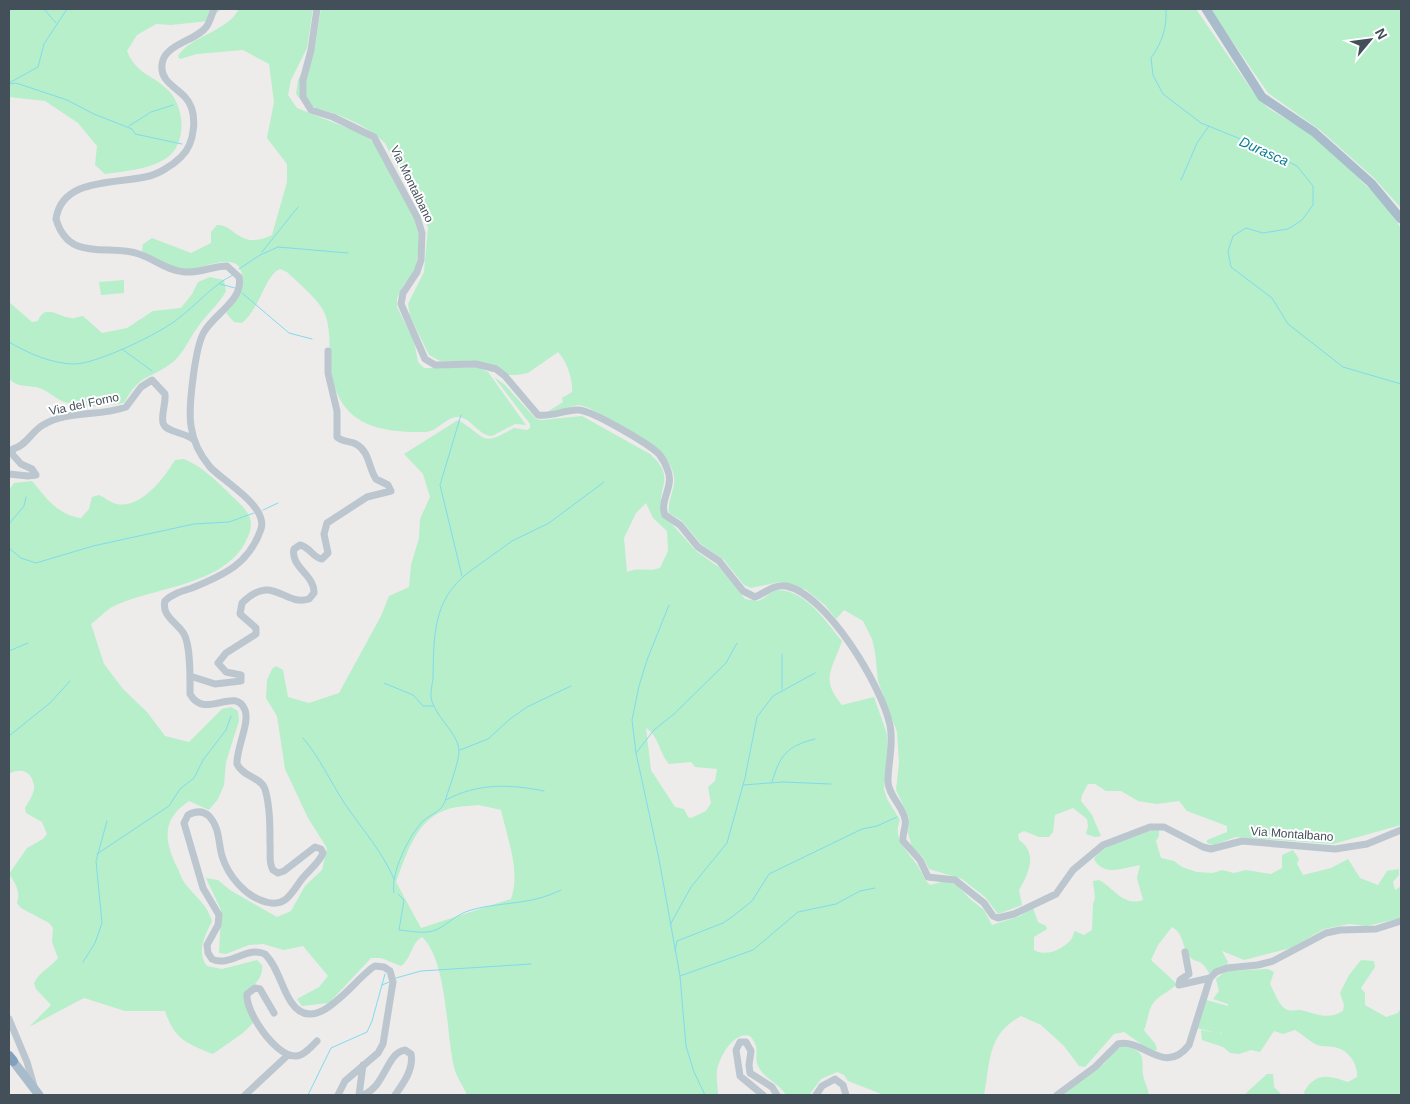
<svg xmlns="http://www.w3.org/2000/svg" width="1410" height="1104" font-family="Helvetica,sans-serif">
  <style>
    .green { fill: #b6efca; fill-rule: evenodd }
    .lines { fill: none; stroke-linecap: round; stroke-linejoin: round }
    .stream { stroke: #81dbee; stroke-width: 1 }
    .minor { stroke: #bbc6cf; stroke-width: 7 }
    .major { stroke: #a9bccc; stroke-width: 9 }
    .highway { stroke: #80a0bd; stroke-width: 10 }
    .labels { text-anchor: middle; stroke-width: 4; stroke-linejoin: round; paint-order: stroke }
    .street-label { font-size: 12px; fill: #434f59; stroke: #fff }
    .water-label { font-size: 14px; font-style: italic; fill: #087f98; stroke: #fff }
  </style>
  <rect width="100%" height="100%" fill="#eeebeb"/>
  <path class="green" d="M9,9H221L208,21L171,25L156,24L137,35L127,51C137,75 152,74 168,90C185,107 188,145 165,159C147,170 125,171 105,174L95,165L97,146L78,123L45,101L9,97Z
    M239,9H313L307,48L291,80L288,95L297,108L365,135L375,144L414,218L418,232L419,247L415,271L404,284L397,298V307L414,341L418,362L424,368H479L488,372L526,425L515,424L492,436C477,435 471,416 456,417C445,418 438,431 426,432C370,433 334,421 330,359C329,343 331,325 323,310C315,296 298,283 287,272L280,269C265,275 260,309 242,323L234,322L226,313C236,300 244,292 242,275C238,248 201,271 185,269C172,268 152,259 142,251L143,244L152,238L191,253L211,243V232L217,225C235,224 239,251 272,235L287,182V164L267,138L274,102L269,64L243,50L197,54L180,59L178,56C190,36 227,32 239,9Z
    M321,9H1196L1253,92L1268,108L1306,131L1334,154L1390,209L1401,229V825L1333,844L1236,837L1213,845L1207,843V840L1227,832V826L1187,811L1179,801L1157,804L1138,801L1121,791H1106L1095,784H1088L1082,795L1081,801L1092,815L1101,836L1095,837L1086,834L1088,826L1087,819L1073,808L1055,815L1053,832L1049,837H1039L1024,831L1018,834L1019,840C1038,853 1029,873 1019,890L1022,905L998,914L985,897L962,879L929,869L923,857L912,847L908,833L909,818L896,790L899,763L897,732L878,681L875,652L872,639L863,621L844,610L836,619L825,605L805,589L799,590L787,583L779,582L751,588L744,585L724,560L701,544L682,521L669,513C667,500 676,489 674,476C670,446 613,422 589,408L579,405L547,412L563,402L562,398L572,392C573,380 567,361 558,352L528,373L517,375H505L476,361H440L429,355L410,316L408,304L424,272L428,227L385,143C370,128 350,119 330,112C316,108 305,107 296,94L298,80L315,47Z
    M1210,9H1401V208L1374,178L1320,130L1268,93Z
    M210,277L224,280L226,291C219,304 209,312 200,324C191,335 184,353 173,362C150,380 141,372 124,403C102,406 82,410 62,401C55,398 49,392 42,389C31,384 17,389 9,378V302L32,322L38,321C45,303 58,317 71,318C74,319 80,316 83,316L102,333L127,328L153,311L181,308L192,294L198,282Z
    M124,280V293L101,295L99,282Z
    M494,377L504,384L536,419L541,420L582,416L650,454C676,477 658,485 661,512L696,551L720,568L745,599L758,601C765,599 770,591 778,590C806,590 827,623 842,641C832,670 820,679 842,705L874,697L887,734L888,757L884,789L887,799L900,820C892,840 907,850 917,865C922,872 924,880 930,885L946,881L957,885L969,898L984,910L992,925L1020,916L1033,908L1038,922L1046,926L1047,929L1034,937V950C1046,957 1061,950 1070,941C1073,938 1073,934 1075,931L1084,935L1092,930L1093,904L1095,898L1093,881L1099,880C1114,888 1123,907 1143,900L1137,878L1140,865C1123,868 1104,877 1094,859C1102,845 1144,828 1159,830V836L1156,841L1161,858L1174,861L1182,867L1197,872L1213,873L1222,870L1234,873L1246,870L1271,874L1282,868V855L1293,850L1299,859L1297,864L1303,875L1331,868L1348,859L1360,878L1378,885L1387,871L1399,869V875L1393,882L1395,890L1401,886V918L1367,926L1349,924L1324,929L1291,948L1244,960L1222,951L1228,962L1226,965L1209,973C1201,958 1198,964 1191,958C1181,948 1185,934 1172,927L1158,945L1151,960L1177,984C1170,991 1160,995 1154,1002C1148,1009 1148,1021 1144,1030C1148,1037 1157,1042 1157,1050L1151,1051L1124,1032L1114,1034L1085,1067L1079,1066L1064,1046L1041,1025L1021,1016C987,1035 991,1059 984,1095H884L848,1081L844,1075L837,1072L821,1079L809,1095H786C779,1083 764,1079 758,1066C753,1054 762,1050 750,1036C734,1031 719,1057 717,1071C716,1078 718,1088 718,1095H467C463,1086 456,1076 454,1067C446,1032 447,960 422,937C411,943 412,958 401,966L381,958H371L329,1003L302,1006L297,999L319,987L328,976L303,946L284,950L263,944L249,945L226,954L219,953L221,910L206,878L218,880L230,890L277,917L291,911L305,886L322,870L327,848L308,818L285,769L277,716L266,698L267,680L272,669L276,666L283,670L288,697L309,703L339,693L381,616L389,596L409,587L411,565L419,538L420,519L430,497L423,474L404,454L458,420C487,437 480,448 514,428L527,430L530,428V424ZM646,503L653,518L667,531L668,551L660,568C648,572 638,567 627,572L624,538L636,513ZM646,728C659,736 659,753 669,764L691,762L695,767L717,769L715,781L708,787L711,803L706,811L691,818L688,817L684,809L675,807L651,770ZM479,805L501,810C507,837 521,872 511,899L421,928L396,882C407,853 416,819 448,809C458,806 469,806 479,805Z
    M184,459C204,467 219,484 235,499C250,513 256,522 246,541C224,586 152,587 112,607C105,611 98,619 91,624L104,664L123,689L147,712L165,736L189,742L222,709L231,707L238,711L239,721L226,762L224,785L218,799L209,810L189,801C162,819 164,839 176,865C180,872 182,881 187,886C197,898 207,905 212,921C205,936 196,952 207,966L222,969L257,960L262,965C264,978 253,986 244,995L253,1023L243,1033L213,1054C186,1043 175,1040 165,1011H125L84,998L29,1027L51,1005L36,989L34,983C40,971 50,968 58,958L52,942L53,928L49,923L21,908L17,903C21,891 15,883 9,874L27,848L43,839L47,834L42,822L26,813L25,808C29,801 35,793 34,785C31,770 19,768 9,774V490L14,483L32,481C46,498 58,515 81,518L89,509L92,497L99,495C104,497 111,503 117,504C141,509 164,478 175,460Z
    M1361,960L1374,961L1375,967L1361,988L1365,993V1005L1386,1017L1398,1013L1401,1008V1095H1305L1304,1092C1315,1072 1329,1075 1348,1082L1357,1077C1358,1065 1350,1052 1338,1048C1331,1045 1323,1048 1315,1044C1308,1040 1302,1034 1295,1030L1283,1034L1274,1031L1260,1052L1251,1050L1239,1054L1230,1053L1223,1047L1202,1040L1201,1030L1221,1034L1222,1031L1220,1034L1197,1028L1206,1000L1228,1006V1004L1213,999L1219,991L1216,979L1226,971L1268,969L1274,972L1270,984C1274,991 1278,1003 1284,1008C1289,1012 1294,1010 1300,1010C1316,1013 1327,1021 1343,1011L1344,1005L1340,993L1349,975Z
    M1123,1046C1151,1051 1139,1063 1144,1079C1146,1085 1148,1089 1149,1095H1062L1105,1063L1114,1050Z
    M1267,1074H1273L1274,1087L1282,1095H1244Z"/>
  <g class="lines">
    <path class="stream" d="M44,9L56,23
      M1166,9C1167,29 1162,42 1151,58L1153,75L1163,94L1201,123L1248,142L1297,166L1313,186V205L1302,220L1288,229L1263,233L1246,228L1233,236L1228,251L1231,267L1272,298L1288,324L1343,367L1401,384
      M9,83L38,67L44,44L67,9
      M9,84L16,83L67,100L94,114L132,129L135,134L182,144
      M129,126L151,112L173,105
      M1181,180L1197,143L1209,126
      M262,252L298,207
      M239,269L260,255L278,247L348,253
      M220,284L235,288
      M242,293L289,333L312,339
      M9,342C27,353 53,364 74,364C97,364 161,333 179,318C195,306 215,283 233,275
      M122,349L152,371
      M461,415L440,485L462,576
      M263,510L278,503
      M9,524L24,506L26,497
      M9,548L21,558L36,563L93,546L194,524L229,522L254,513
      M669,605L647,660L639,686L632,720L636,753L659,859L680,976L686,1046L694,1072L705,1095
      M9,651L28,643
      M782,654V689
      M384,683L413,695L423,706H433
      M9,736L50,703L70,681
      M303,738C320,758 330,781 345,804C362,829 382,851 394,879
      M460,750L488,739L510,719L527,707L571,686
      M636,753L654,730L674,714L726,663L737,643
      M772,782C780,755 787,746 815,739
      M743,785L783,782L831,784
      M446,800C477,783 510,784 544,791
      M97,854L169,806L180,789L194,778L203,760L226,730L231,716
      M394,893C390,874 409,835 423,821C432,813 443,812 446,798C449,788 460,759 459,750C458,734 439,720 433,704C429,696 432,687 433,678C434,637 432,600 469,572L512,541L549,523L604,482
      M398,894L404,900L399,930C411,931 427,935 438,929C449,923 457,914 471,910C504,901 528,906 561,890
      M670,925L691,887L727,843L745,778L757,717L773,696L815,673
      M675,951L677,941L723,923L732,917L752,901L769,874L862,829L877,826L897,817
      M83,962L95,943L102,923L96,861L107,821
      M680,976L753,950L798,912L836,904L860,891L875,888
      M396,978L421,971L531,964
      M382,985L389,982
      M308,1095L331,1048L367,1032L372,1021L385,974"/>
    <path class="minor" d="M214,9C212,14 210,21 207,26C197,41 163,44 162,65C160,81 176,87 185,97C199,112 195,144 181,157C172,166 157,175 145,177C114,184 62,178 56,219C69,264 110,243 139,254C154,259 168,271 185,272C200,273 213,266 227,266L239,277C244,300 214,314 204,332C195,347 188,409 191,426C193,441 200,455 210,467C224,482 268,506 261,529C249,564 224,575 192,588C182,591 172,594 165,601C161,616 178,623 184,634C191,647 190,679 190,694C205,721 235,685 245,710C250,723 236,749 237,764C243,777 261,777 265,789C270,806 270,826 270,844C271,854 268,861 273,870L278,873L284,871L315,847L321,849L323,853C319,864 305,873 299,883C290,896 284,907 266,902C246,897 228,876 222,856C218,842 220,828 209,816C202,810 195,811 188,815L184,823L203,888L219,915L218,925L207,945L208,953L212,959C229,968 248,945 265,954C278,967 281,987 291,1002C316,1040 355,977 375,966L384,967L390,971L393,982L383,1044L378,1053L345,1081L338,1095
      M317,9L311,50L303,80V97L311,110L333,117L374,137L417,217L422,233L421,260L417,272L403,293L401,304L425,359L435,365L476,364L496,369L505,376L538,415C552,417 566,409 579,410C593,411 649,444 659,454C663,459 666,465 668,471C674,487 659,501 665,515L680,525L698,547L719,561L743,591L755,597C765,593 774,584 786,586C827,594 882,687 890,725C894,744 888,762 888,781C888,795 902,805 905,819C907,826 902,833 903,841L920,860L928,877L955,880L984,903L993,916L998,918L1014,914L1056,894L1073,870L1103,845L1150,827H1164L1203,847L1211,849L1242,841L1335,849L1367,844L1401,830
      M13,449C26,446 32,431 43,425C68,410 99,417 126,407L141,387L152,380L165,394C166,404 161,414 163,423C166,433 186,432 194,440
      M9,474L28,476L36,475L32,469L21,464L12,454L13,449
      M190,676L215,684L241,681V675L226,672L218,663L226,653L256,634V628L240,614L242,603C274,572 283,607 309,599L314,593C315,575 290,567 294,549L300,545C310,547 313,558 322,559L328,553L324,534L327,523L367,497L391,491L388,485L376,479C368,467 370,452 356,444C350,441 342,442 337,437V411L328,373V351
      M1185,952L1189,974L1180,980L1179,985L1210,978
      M274,1013L260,989L255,988L247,994C245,1011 275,1056 295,1056C303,1057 312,1046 317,1041
      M9,1019L27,1062L34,1086
      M245,1095L288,1055
      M359,1095L363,1065
      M363,1095C386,1086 386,1053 405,1050L411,1054C414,1069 403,1084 395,1095
      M763,1095L740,1076L736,1050L740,1042H746L751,1051L749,1065L750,1073L772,1087L777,1095
      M816,1095L822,1086L835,1079L843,1085L846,1095
      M1057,1095L1095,1067L1118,1044C1144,1038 1164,1077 1189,1045L1210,978L1216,972L1227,968L1258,965L1273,961L1326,933L1340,930L1376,929L1401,921"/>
    <path class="major" d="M1206,9L1262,97L1314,132L1371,183L1401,219
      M9,1060L13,1061L39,1095"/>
    <path class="highway" d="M9,1056L13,1061"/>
  </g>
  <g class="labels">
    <g class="street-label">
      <text transform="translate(412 184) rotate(64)" y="4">Via Montalbano</text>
      <text transform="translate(84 404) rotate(-12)" y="4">Via del Forno</text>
      <text transform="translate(1292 834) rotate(4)" y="4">Via Montalbano</text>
    </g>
    <g class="water-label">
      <text transform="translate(1264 151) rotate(24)" y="5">Durasca</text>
    </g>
  </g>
  <rect width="1410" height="1104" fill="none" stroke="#434f59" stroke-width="20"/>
  <g transform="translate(1370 40) rotate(61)" stroke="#ffffff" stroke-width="4" paint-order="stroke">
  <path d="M0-4L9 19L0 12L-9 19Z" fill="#434f59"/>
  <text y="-8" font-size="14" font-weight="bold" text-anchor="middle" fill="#434f59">N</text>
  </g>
</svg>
